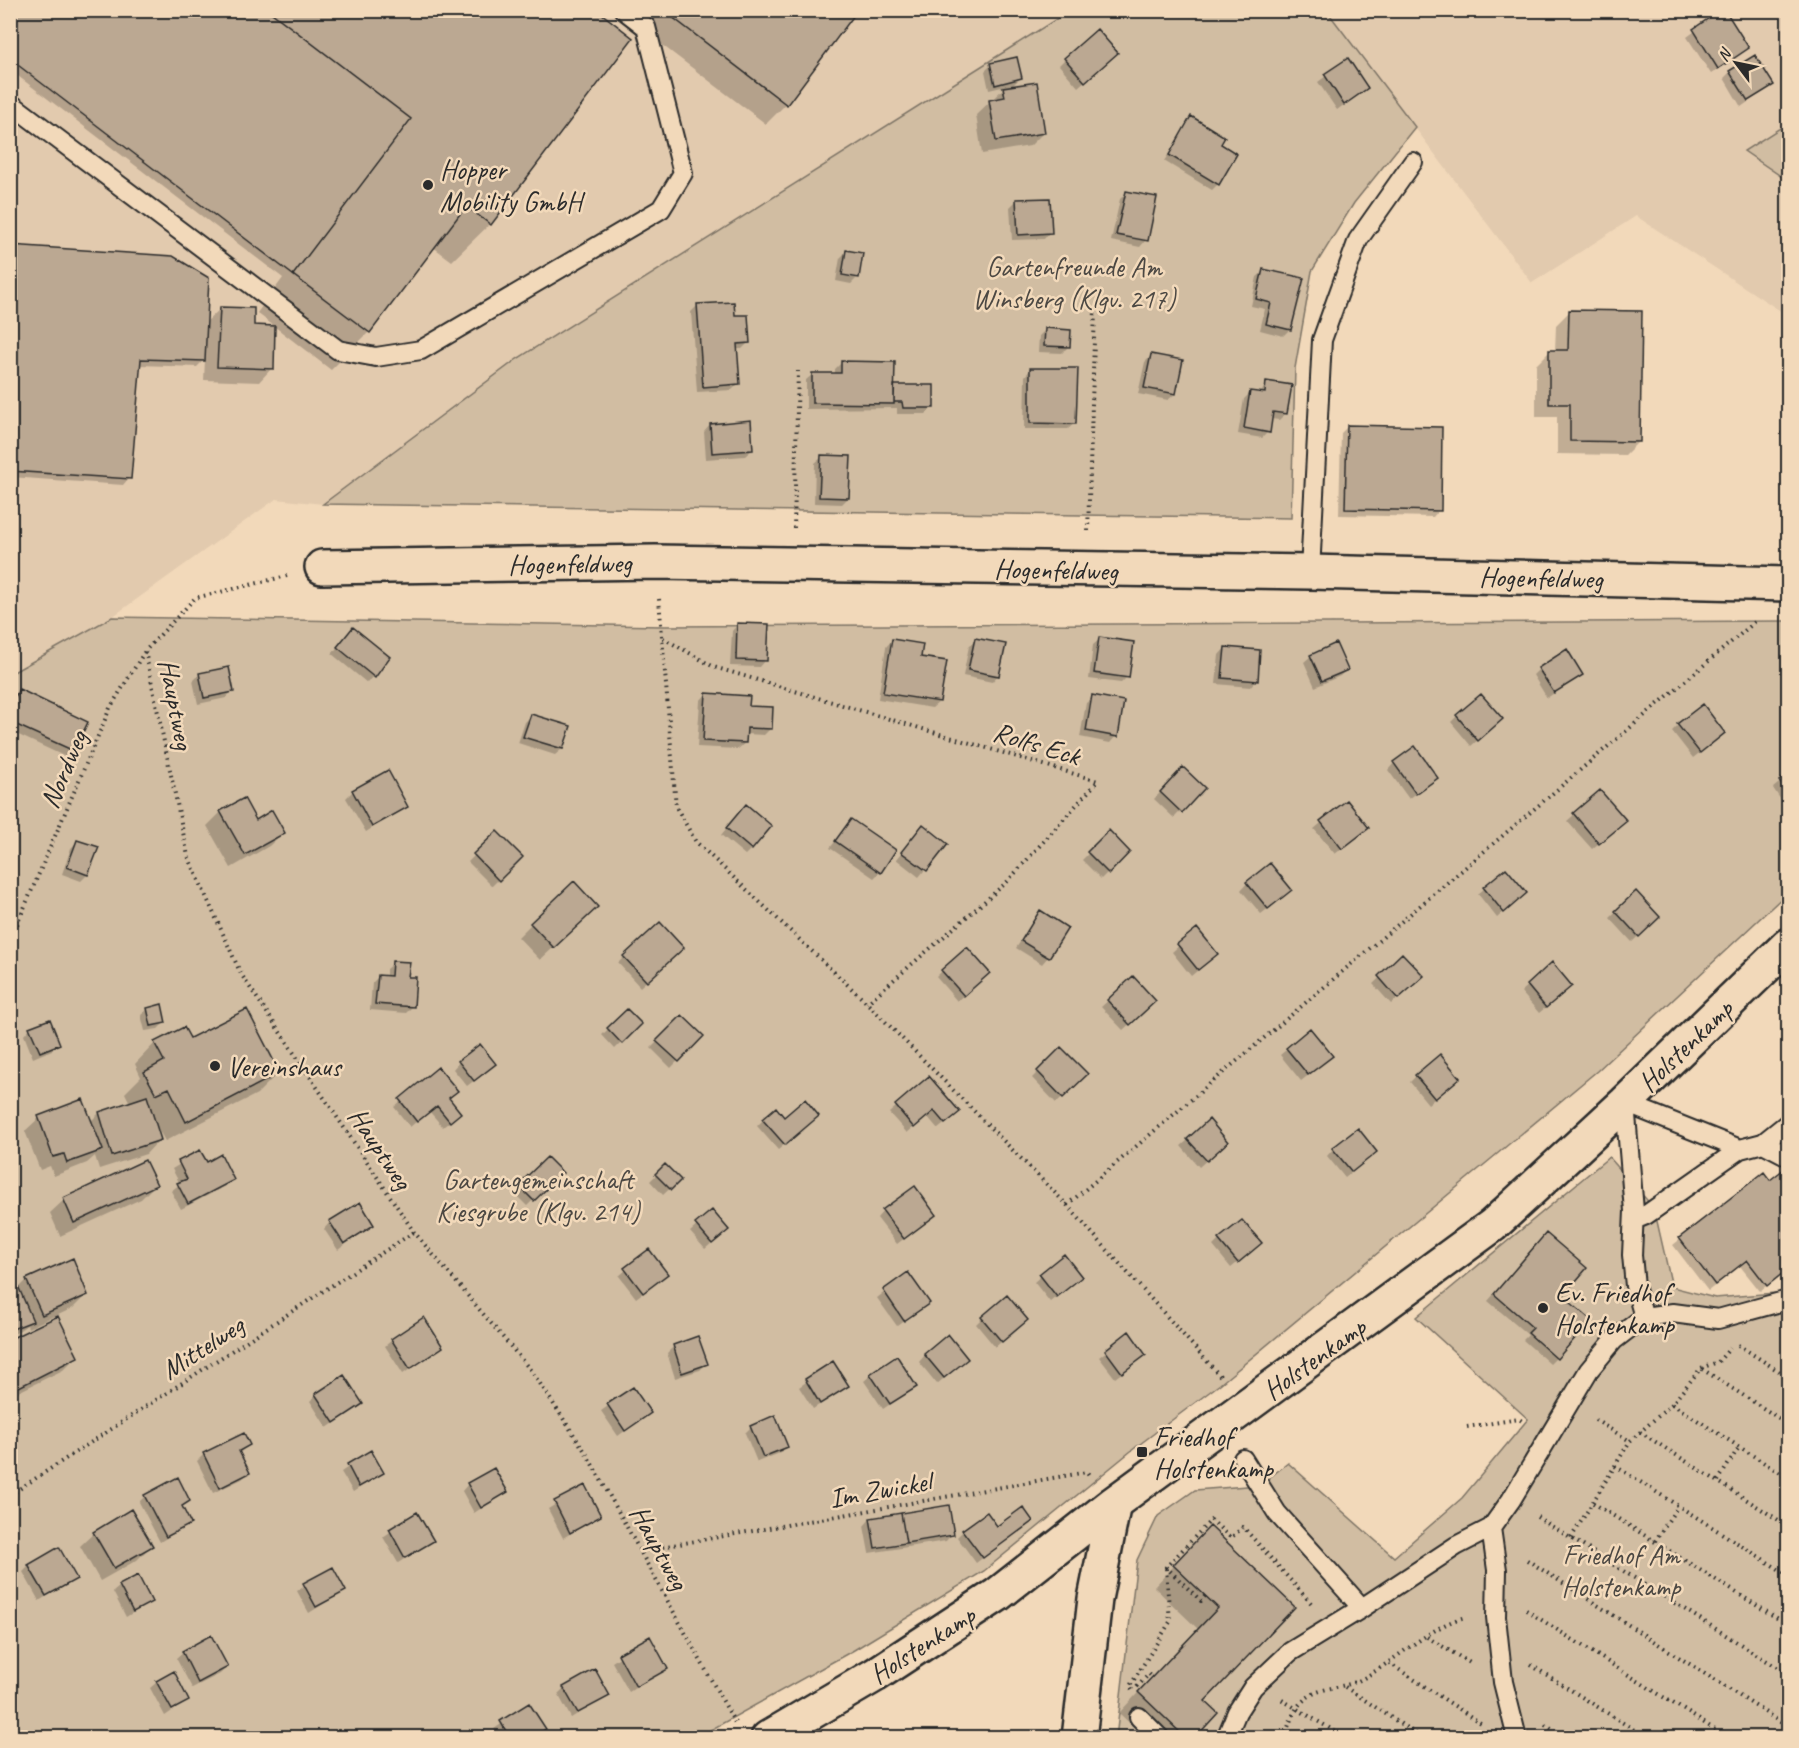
<svg xmlns="http://www.w3.org/2000/svg" width="1799" height="1748" font-family="Caveat,sans-serif">
  <style>
    .built { fill: #e2caae }
    .green { fill: #d1bda2; stroke: #7e7466; stroke-width: 1.5 }
    .shadow { fill: #0003 }
    .building { fill: #bba892; stroke: #2b2b2b; stroke-width: 1.5 }
    .lines { fill: none; stroke-linecap: round; stroke-linejoin: round }
    .lane-casing { stroke: #2b2b2b; stroke-width: 22 }
    .street-casing { stroke: #2b2b2b; stroke-width: 38 }
    .path { stroke: #2b2b2b; stroke-width: 4; stroke-dasharray: 1.5 4.5; stroke-linecap: butt }
    .lane { stroke: #f2d9ba; stroke-width: 18 }
    .street { stroke: #f2d9ba; stroke-width: 33 }
    .poi-dot { fill: #2b2b2b; stroke: #f2d9ba; stroke-width: 2 }
    .labels { text-anchor: middle; stroke-width: 5; stroke-linejoin: round; paint-order: stroke }
    .poi-label { font-size: 28px; fill: #2b2b2b; stroke: #f2d9ba; text-anchor: start }
    .park-label { font-size: 28px; fill: #4c4843; stroke: #f2d9ba }
    .street-label { font-size: 28px; fill: #2b2b2b; stroke: #f2d9ba }
  </style>
  <rect width="100%" height="100%" fill="#f2d9ba"/>
  <filter id="ink" filterUnits="userSpaceOnUse"><feTurbulence type="fractalNoise" baseFrequency=".0167" numOctaves="2"/><feDisplacementMap in="SourceGraphic" scale="12" xChannelSelector="R" yChannelSelector="G"/><feConvolveMatrix kernelMatrix="1 2 1 2 8 2 1 2 1" color-interpolation-filters="sRGB"/></filter>
  <g filter="url(#ink)">
    <path class="built" d="M11,11H1069L517,359L323,504L276,499L112,617L11,674Z
      M1327,11H1788V123L1744,151L1788,181V316L1636,216L1532,283Z"/>
    <path class="green" d="M1069,11H1327L1415,127L1354,203L1312,271L1295,368L1291,518L323,504L517,359Z
      M1788,123V181L1744,151Z
      M112,617L662,626L1788,621V892L1597,1071L1220,1384L1136,1447L984,1571L854,1650L698,1737H11L10,674Z
      M1609,1157L1654,1208L1672,1287L1715,1298L1788,1292V1737L1116,1738L1137,1560L1158,1516L1195,1490L1260,1485L1288,1463L1394,1557L1462,1498L1528,1419L1416,1317Z"/>
    <path class="shadow" d="M10,10H594L490,224L452,261L433,247L369,332L331,370L257,313L283,278L10,70Z
      M616,10H856L786,104L766,124Z
      M1724,10L1747,48L1711,74L1687,37Z
      M1065,59H1110L1078,87L1059,65Z
      M1348,60L1366,88L1337,110L1318,82Z
      M991,65L1020,78L1011,87L1043,133L1030,146L982,154L976,115L1006,86L989,90L985,71Z
      M1730,72L1772,85L1741,107L1724,78Z
      M1192,118L1218,145V184L1212,190L1164,161Z
      M1126,193L1146,240L1140,247L1111,241L1120,199Z
      M1017,200L1050,232L1044,239L1012,240L1010,207Z
      M10,246L205,323L221,308L252,327L272,368L259,382L204,380L205,359L197,367L139,365L129,478L123,485L10,477Z
      M846,252L858,277L851,284L836,281L840,258Z
      M1264,271L1290,329L1283,336L1260,330L1265,309L1251,306L1257,277Z
      M698,305L734,317L749,342L742,349H736L739,383L732,390L697,392L691,312Z
      M1569,312L1639,441L1625,455L1557,454V417H1536V365L1550,351H1555L1556,325Z
      M1045,330L1068,347L1062,353L1038,352L1039,336Z
      M1151,356L1175,394L1168,400L1138,394L1145,362Z
      M841,363L893,386L932,408L926,414H897V408L806,409V380L813,374H835V369Z
      M1031,369L1075,423L1068,429H1024L1025,376Z
      M1267,383L1286,413L1279,420L1271,419L1268,432L1262,438L1238,434L1244,399L1250,393L1260,394Z
      M710,425L752,450L745,456L706,459L704,432Z
      M1347,427L1439,510L1433,517L1339,515L1341,433Z
      M822,457L848,498L842,504L814,503L815,463Z
      M738,624L765,660L759,667L730,666L732,631Z
      M347,635L388,658L367,683L332,654Z
      M976,639L998,675L992,682L963,676L969,646Z
      M1100,639L1127,677L1121,683L1089,679L1093,645Z
      M892,640L919,658L939,702L932,708L878,699L886,647Z
      M1225,648L1256,680L1250,687L1216,684L1219,655Z
      M1311,656L1346,670L1340,676L1315,687L1304,662Z
      M1539,669L1581,675L1547,698L1533,675Z
      M1788,669V678L1784,673Z
      M200,674L232,691L226,698L198,704L193,681Z
      M19,691L73,750L66,757L10,731V703Z
      M706,694L747,708L770,729L764,735L746,734L745,743L738,749L697,747L700,701Z
      M1093,697L1116,736L1110,743L1080,737L1086,703Z
      M531,716L562,749L555,755L518,743L525,722Z
      M1457,716L1494,726L1471,746L1451,722Z
      M1678,725L1717,739L1693,758L1672,731Z
      M1394,763L1436,778L1409,799L1388,770Z
      M1183,769L1203,788L1174,818L1154,799Z
      M1788,776V811L1773,788Z
      M353,791L406,806L366,832L346,798Z
      M1600,792L1618,827L1592,849L1567,821Z
      M243,800L255,822L283,833L269,846L231,868L207,826L221,812Z
      M1346,802L1360,834L1335,854L1314,829Z
      M739,813L751,849L745,855L721,835Z
      M851,821L880,872L874,878L830,848Z
      M497,833L521,857L492,886L468,862Z
      M917,833L946,844L919,877L896,859Z
      M1109,833L1128,852L1101,879L1082,860Z
      M78,841L87,875L81,881L62,874L71,848Z
      M1506,870L1518,899L1497,918L1478,894Z
      M1247,883L1284,896L1261,914L1241,890Z
      M1636,893L1658,917L1632,942L1610,918Z
      M1041,912L1048,957L1042,964L1016,948Z
      M582,921L540,960L518,937L531,924Z
      M1197,930L1210,960L1191,976L1172,952Z
      M682,948L640,987L618,963L624,957Z
      M1402,956L1415,983L1391,1004L1373,984Z
      M393,963L407,979L413,1006L406,1013L370,1010L372,983L378,977H386V969Z
      M1552,964L1564,992L1539,1013L1521,992Z
      M942,971L982,979L957,1001L936,977Z
      M1133,978L1147,1008L1123,1030L1101,1007Z
      M148,1009L165,1022L158,1029L145,1031L141,1015Z
      M627,1011L640,1024L615,1049L602,1035Z
      M682,1017L702,1036L671,1068L651,1048Z
      M30,1028L58,1044L52,1050L33,1058L24,1035Z
      M1310,1030L1325,1062L1301,1081L1280,1055Z
      M190,1041L278,1073L257,1094L165,1141L154,1122L159,1140L146,1154L99,1169L95,1156L87,1163L54,1176L50,1166L40,1170L25,1131L39,1118L82,1101L90,1122L99,1113L130,1103L125,1093L141,1077L135,1064L155,1043Z
      M1061,1049L1086,1074L1056,1103L1032,1078Z
      M459,1062L488,1070L467,1086L453,1069Z
      M438,1069L453,1119L443,1127L429,1111L410,1127L394,1107Z
      M1416,1076L1452,1085L1428,1104L1410,1082Z
      M929,1078L952,1118L938,1129L927,1116L907,1133L889,1113Z
      M784,1119L811,1122L778,1150L757,1126L763,1120Z
      M1209,1122L1220,1148L1199,1167L1181,1146Z
      M1333,1149L1375,1152L1345,1178L1327,1156Z
      M200,1152L206,1165L232,1179L226,1186L181,1209L171,1191L180,1184L172,1169Z
      M547,1159L561,1173L527,1206L513,1192Z
      M665,1166L679,1180L663,1195L650,1181Z
      M1784,1171L1788,1177V1268L1760,1291L1740,1266L1708,1291L1673,1245L1763,1174L1770,1182Z
      M155,1185L141,1199L60,1236L50,1213L64,1200Z
      M883,1211L927,1221L897,1244L877,1218Z
      M712,1212L720,1236L705,1249L690,1232Z
      M330,1222L372,1225L338,1250L324,1229Z
      M1219,1240L1253,1250L1231,1268L1213,1246Z
      M1540,1241L1561,1296L1556,1358L1550,1364L1523,1340L1528,1335L1488,1301Z
      M648,1251L660,1280L636,1298L619,1276Z
      M1064,1256L1080,1277L1050,1302L1034,1282Z
      M10,1269L19,1288L27,1280L87,1294L73,1308L56,1316L76,1357L63,1370L10,1396V1341L56,1319L54,1316L28,1328L27,1325L10,1337Z
      M908,1274L928,1303L897,1326L877,1298Z
      M982,1318L1020,1327L995,1347L976,1324Z
      M1129,1334L1138,1361L1115,1378L1099,1357Z
      M697,1338L706,1364L700,1370L675,1378L667,1353L673,1347Z
      M392,1340L441,1347L403,1374L385,1346Z
      M925,1355L960,1365L937,1384L919,1362Z
      M833,1363L847,1386L813,1409L799,1387Z
      M871,1375L915,1387L883,1409L864,1381Z
      M632,1389L649,1413L618,1436L601,1411Z
      M316,1395L361,1404L327,1428L310,1401Z
      M751,1427L786,1446L780,1453L757,1462L745,1433Z
      M249,1445L238,1454L248,1473L242,1479L213,1493L197,1461L204,1454Z
      M370,1452L382,1473L353,1492L341,1472Z
      M468,1484L506,1492L474,1513L462,1491Z
      M584,1487L599,1516L563,1538L548,1509Z
      M145,1496L188,1501L181,1508L189,1524L160,1542L139,1502Z
      M416,1514L432,1541L398,1563L383,1537Z
      M870,1519L952,1534L946,1541L869,1553L864,1526Z
      M1031,1521L976,1563L957,1537L963,1531Z
      M94,1533L151,1546L137,1560L100,1581L80,1546Z
      M1190,1549L1293,1607L1203,1701L1193,1738H1145L1119,1713L1198,1629L1154,1587Z
      M29,1566L75,1578L39,1601L23,1572Z
      M332,1569L344,1591L309,1613L297,1591Z
      M120,1586L150,1602L126,1617L113,1592Z
      M649,1638L666,1668L629,1692L612,1662Z
      M183,1652L227,1667L220,1674L192,1688L176,1658Z
      M157,1682L188,1700L165,1716L150,1688Z
      M564,1688L608,1695L571,1718L558,1694Z
      M529,1705L544,1729L534,1738H500L494,1729Z"/>
    <path class="building" d="M10,10H268L411,119L293,275L10,59Z
      M268,10H597L633,38L491,225L466,206L370,333L293,275L411,119Z
      M663,10H858L787,105Z
      M1721,10H1725L1749,48L1718,69L1693,29Z
      M1097,29L1118,53L1085,82L1064,58Z
      M1755,55L1774,85L1748,101L1729,71Z
      M1017,57L1022,78L995,85L990,63Z
      M1348,58L1368,88L1344,105L1324,74Z
      M1037,82L1045,133L996,141L989,100L1005,97L1003,87Z
      M1191,116L1225,137L1221,144L1237,154L1219,185L1169,155Z
      M1126,191L1157,197L1148,241L1116,235Z
      M1050,198L1052,233L1018,235L1016,199Z
      M10,245L173,256L209,278L205,361L141,359L131,479L10,471Z
      M846,250L863,253L859,278L842,275Z
      M1263,269L1304,278L1291,330L1266,324L1271,303L1256,299Z
      M734,302L735,315H748L750,343L737,344L740,384L703,387L697,304Z
      M220,307L254,308V325L275,326L274,369L217,367Z
      M1569,310L1642,311L1640,442L1570,441V404H1549V350H1568Z
      M1045,328L1071,330L1070,347L1044,346Z
      M1151,354L1183,360L1176,394L1144,388Z
      M841,361L895,362L894,404L812,403V373H841Z
      M1030,368H1078L1076,424L1030,423Z
      M1266,381L1292,385L1287,414L1273,412L1270,433L1244,428L1250,391L1265,393Z
      M894,385H934V408H903L902,402H894Z
      M751,420L753,450L712,453L710,424Z
      M1347,425L1442,427L1441,511L1345,509Z
      M821,455L851,456L849,498L819,497Z
      M737,623L769,624L767,661L736,660Z
      M353,627L390,657L375,678L337,647Z
      M1099,637L1134,642L1129,678L1094,673Z
      M975,638L1006,644L999,676L968,670Z
      M892,639L923,644L921,657L947,661L940,702L883,693Z
      M1336,643L1348,670L1322,681L1310,655Z
      M1225,647L1260,650L1258,681L1222,678Z
      M1567,649L1583,675L1554,693L1538,668Z
      M229,667L234,692L204,698L199,673Z
      M19,689L88,722L74,751L10,722V707Z
      M706,693L750,696L749,706L773,707L772,729L747,728L746,743L703,741Z
      M1481,694L1503,719L1478,741L1456,715Z
      M1092,695L1124,701L1118,737L1086,731Z
      M1703,704L1725,733L1700,753L1677,724Z
      M531,714L571,726L563,749L523,737Z
      M1415,746L1438,778L1416,794L1393,762Z
      M1183,767L1205,788L1182,813L1160,792Z
      M388,770L408,807L372,827L352,790Z
      M1788,774V795L1779,781Z
      M1600,790L1627,821L1599,844L1573,813Z
      M244,798L256,820L272,810L285,833L245,855L220,811Z
      M1347,800L1369,828L1342,849L1320,821Z
      M746,804L772,826L752,850L726,828Z
      M851,819L896,850L881,873L835,841Z
      M923,824L948,844L927,871L901,852Z
      M1109,830L1130,852L1109,874L1087,852Z
      M497,831L523,857L499,881L473,854Z
      M77,840L99,847L88,875L67,867Z
      M1270,863L1292,890L1268,909L1246,882Z
      M1506,868L1527,893L1504,913L1483,887Z
      M574,881L598,907L554,948L530,923Z
      M1636,891L1660,917L1639,937L1615,911Z
      M1040,910L1068,928L1049,958L1021,941Z
      M660,922L684,948L647,982L623,956Z
      M1197,928L1218,954L1198,970L1177,944Z
      M967,947L990,973L964,996L941,970Z
      M1402,953L1424,976L1398,999L1378,976Z
      M392,961L410,962L408,977H416L414,1007L375,1004L378,975L391,976Z
      M1552,962L1572,986L1546,1008L1527,985Z
      M1133,976L1156,1001L1130,1025L1107,1000Z
      M162,1004L166,1023L151,1026L147,1008Z
      M247,1009L280,1073L186,1122L169,1088L156,1094L144,1072L164,1061L154,1042L184,1027L190,1038Z
      M627,1009L642,1024L622,1044L607,1028Z
      M682,1015L704,1036L679,1062L656,1041Z
      M50,1019L60,1044L40,1052L29,1027Z
      M1310,1028L1333,1056L1308,1075L1286,1048Z
      M480,1044L496,1064L474,1081L458,1061Z
      M1061,1047L1088,1074L1063,1098L1037,1071Z
      M1440,1054L1460,1078L1435,1099L1415,1075Z
      M438,1067L458,1091L449,1098L461,1113L450,1122L437,1106L417,1122L399,1099Z
      M929,1076L960,1112L945,1124L934,1111L914,1128L895,1105Z
      M147,1096L161,1140L112,1156L99,1112Z
      M83,1099L103,1150L67,1163L64,1154L53,1157L38,1116Z
      M805,1099L819,1116L785,1145L762,1119L776,1107L784,1117Z
      M1209,1119L1228,1142L1207,1161L1187,1139Z
      M1358,1128L1377,1152L1352,1172L1332,1148Z
      M200,1150L207,1162L221,1154L234,1180L188,1204L177,1183L187,1179L178,1161Z
      M547,1157L563,1173L534,1201L518,1185Z
      M145,1160L157,1185L74,1223L63,1198Z
      M665,1164L681,1180L671,1190L655,1174Z
      M1784,1169L1788,1175V1269L1767,1286L1747,1260L1715,1285L1679,1238L1764,1172L1770,1180Z
      M915,1186L936,1215L904,1239L882,1210Z
      M360,1202L374,1225L344,1244L329,1221Z
      M712,1210L729,1230L712,1244L695,1224Z
      M1242,1220L1262,1243L1238,1263L1218,1239Z
      M1546,1233L1587,1268L1563,1296L1591,1320L1557,1359L1528,1333L1533,1328L1494,1294Z
      M649,1249L668,1274L643,1293L624,1268Z
      M1064,1254L1082,1277L1057,1297L1039,1274Z
      M73,1258L88,1295L42,1315L26,1279Z
      M10,1267L33,1321L10,1330Z
      M908,1272L930,1303L904,1321L883,1290Z
      M1007,1295L1028,1320L1002,1342L981,1317Z
      M58,1316L78,1357L19,1387L10,1370V1339Z
      M424,1317L443,1347L410,1369L391,1339Z
      M1129,1331L1146,1355L1122,1373L1105,1350Z
      M948,1334L968,1359L944,1378L924,1354Z
      M698,1336L708,1364L682,1373L673,1345Z
      M897,1356L917,1387L890,1404L870,1374Z
      M833,1361L849,1386L820,1404L805,1379Z
      M344,1375L363,1404L334,1423L315,1394Z
      M633,1387L651,1413L625,1431L607,1404Z
      M775,1415L788,1447L763,1457L750,1426Z
      M244,1433L250,1445L239,1451L250,1473L220,1488L203,1453Z
      M371,1450L384,1473L359,1487L347,1464Z
      M494,1468L508,1492L481,1508L467,1483Z
      M178,1477L190,1501L182,1506L191,1524L166,1537L144,1495Z
      M585,1485L601,1516L570,1533L554,1501Z
      M949,1505L954,1535L906,1543L901,1513Z
      M1023,1507L1033,1521L983,1558L962,1530L987,1512L997,1526Z
      M131,1509L153,1546L114,1568L93,1532Z
      M417,1512L434,1541L405,1558L389,1529Z
      M901,1513L906,1543L875,1548L870,1518Z
      M1210,1526L1295,1607L1205,1701L1218,1713L1195,1738H1186L1138,1692L1218,1608L1173,1565Z
      M59,1547L77,1579L46,1596L28,1565Z
      M333,1567L346,1591L316,1607L303,1583Z
      M138,1575L152,1602L133,1612L119,1585Z
      M211,1635L228,1667L198,1683L182,1651Z
      M650,1636L668,1669L636,1687L618,1654Z
      M595,1669L610,1696L578,1713L563,1687Z
      M174,1671L189,1701L172,1710L156,1681Z
      M529,1703L546,1729L532,1738H510L500,1721Z"/>
    <g class="lines">
      <g class="lane-casing">
        <path id="lane" d="M10,103L338,350L376,357L421,350L661,209L683,173L646,27L624,10
          M1310,572L1322,340L1358,240L1413,162
          M1763,1143L1788,1156
          M1634,1220L1646,1215L1740,1149
          M1644,1317L1635,1286L1632,1255L1634,1211L1625,1103L1740,1149L1763,1143L1788,1123
          M1243,1459L1277,1513L1362,1608
          M1491,1528L1497,1570L1496,1617L1503,1682L1517,1738
          M1139,1717L1160,1738
          M1226,1738L1237,1712L1253,1687L1290,1652L1362,1608L1456,1546L1491,1528L1511,1500L1589,1370L1614,1340L1644,1317L1673,1313L1718,1319L1788,1300"/>
      </g>
      <g class="street-casing">
        <path id="street" d="M322,567L655,562L1310,572L1788,584
          M768,1738L875,1675L997,1595L1114,1503L1493,1225L1625,1103L1788,945
          M1079,1738L1095,1599L1114,1503"/>
      </g>
      <path class="path" d="M794,528L798,371
        M1088,531L1095,309
        M287,576L195,598L145,651L188,856L241,974L414,1232L533,1373L586,1453L735,1723
        M659,599L676,807L696,842L867,1003L1067,1205L1222,1378
        M663,638L714,667L1098,781L1007,882L867,1003
        M10,941L110,708L145,651
        M1067,1205L1756,621
        M1738,1345L1788,1377
        M1702,1369L1788,1424
        M1672,1404L1788,1478
        M1595,1420L1630,1441
        M1467,1427L1519,1419L1522,1421
        M1640,1432L1788,1526
        M1615,1466L1788,1575
        M1718,1481L1739,1447
        M10,1495L414,1232
        M1593,1503L1788,1625
        M1537,1517L1788,1674
        M1571,1538L1630,1441L1672,1404L1701,1368L1718,1362L1730,1348
        M1655,1541L1678,1506
        M639,1551L1087,1472L1089,1475
        M1527,1560L1788,1727
        M1205,1596L1201,1601L1166,1567L1211,1520L1231,1538L1243,1527L1311,1603
        M1526,1610L1728,1738
        M1427,1637L1470,1663
        M1389,1663L1482,1724
        M1531,1665L1647,1738
        M1137,1687L1149,1674L1151,1676
        M1345,1687L1422,1738
        M1132,1690L1130,1686L1170,1622L1166,1568
        M1282,1700L1346,1738
        M1545,1725L1566,1738
        M1284,1738C1289,1726 1293,1709 1303,1701C1319,1686 1340,1689 1358,1681C1391,1665 1432,1624 1466,1617"/>
      <use href="#lane" class="lane"/>
      <use href="#street" class="street"/>
    </g>
  </g>
  <g class="poi-dot">
    <circle cx="428" cy="185" r="6"/>
    <circle cx="215" cy="1066" r="6"/>
    <circle cx="1543" cy="1308" r="6"/>
    <rect x="1136" y="1446" width="12" height="12" rx="3"/>
  </g>
  <g class="labels">
    <g class="poi-label">
      <text x="440" y="179">Hopper<tspan x="440" dy="32">Mobility GmbH</tspan></text>
      <text x="227" y="1076">Vereinshaus</text>
      <text x="1555" y="1302">Ev. Friedhof<tspan x="1555" dy="32">Holstenkamp</tspan></text>
      <text x="1154" y="1446">Friedhof<tspan x="1154" dy="32">Holstenkamp</tspan></text>
    </g>
    <g class="park-label">
      <text x="1074" y="276">Gartenfreunde Am<tspan x="1074" dy="32">Winsberg (Klgv. 217)</tspan></text>
      <text x="538" y="1189">Gartengemeinschaft<tspan x="538" dy="32">Kiesgrube (Klgv. 214)</tspan></text>
      <text x="1621" y="1564">Friedhof Am<tspan x="1621" dy="32">Holstenkamp</tspan></text>
    </g>
    <g class="street-label">
      <text transform="translate(570 563) rotate(-1)" y="10">Hogenfeldweg</text>
      <text transform="translate(1056 569) rotate(1)" y="10">Hogenfeldweg</text>
      <text transform="translate(1541 577) rotate(1)" y="10">Hogenfeldweg</text>
      <text transform="translate(177 704) rotate(79)" y="10">Hauptweg</text>
      <text transform="translate(1037 743) rotate(17)" y="10">Rolfs Eck</text>
      <text transform="translate(63 769) rotate(-67)" y="10">Nordweg</text>
      <text transform="translate(1685 1045) rotate(-44)" y="10">Holstenkamp</text>
      <text transform="translate(381 1148) rotate(56)" y="10">Hauptweg</text>
      <text transform="translate(202 1347) rotate(-33)" y="10">Mittelweg</text>
      <text transform="translate(1314 1358) rotate(-36)" y="10">Holstenkamp</text>
      <text transform="translate(880 1489) rotate(-10)" y="10">Im Zwickel</text>
      <text transform="translate(660 1547) rotate(61)" y="10">Hauptweg</text>
      <text transform="translate(922 1644) rotate(-33)" y="10">Holstenkamp</text>
    </g>
  </g>
  <rect width="1799" height="1748" fill="none" stroke="#f2d9ba" stroke-width="36"/>
  <rect x="18" y="18" width="1763" height="1712" fill="none" stroke="#2b2b2b" stroke-width="2" filter="url(#ink)"/>
  <g transform="translate(1736 63) rotate(302)" stroke="#f2d9ba" stroke-width="4.5" paint-order="stroke">
  <path d="M0-4.5L10 22L0 15L-10 22Z" fill="#2b2b2b"/>
  <text y="-9" font-size="16" font-weight="bold" text-anchor="middle" fill="#2b2b2b">N</text>
  </g>
</svg>
